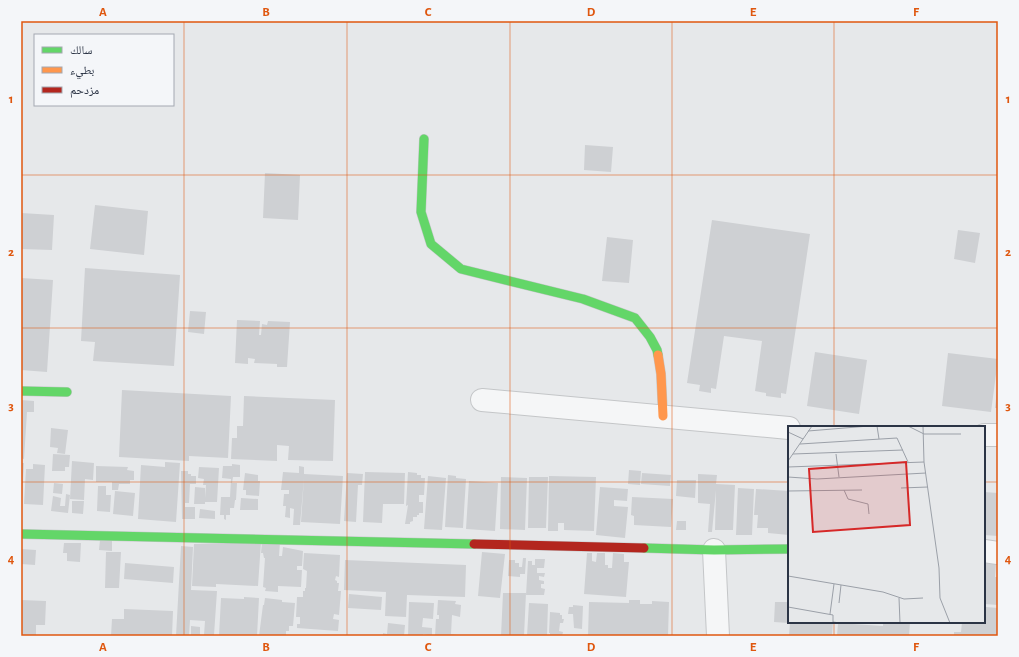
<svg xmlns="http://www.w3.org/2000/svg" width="1019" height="657" font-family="'Alegreya Sans','Noto Naskh Arabic',sans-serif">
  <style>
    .building { fill: #ced0d3 }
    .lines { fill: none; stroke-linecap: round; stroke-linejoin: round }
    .street-casing { stroke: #c4c6c8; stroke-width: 24 }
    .fast-casing { stroke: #c4c6c8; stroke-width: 10 }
    .slow-casing { stroke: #c4c6c8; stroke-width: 10 }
    .jam-casing { stroke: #c4c6c8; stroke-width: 10 }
    .street { stroke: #f5f6f7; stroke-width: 22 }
    .fast { stroke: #63d668; stroke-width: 9 }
    .slow { stroke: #ff974d; stroke-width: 9 }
    .jam { stroke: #b3261e; stroke-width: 9 }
    .grid { fill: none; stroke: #df570f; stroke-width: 1; stroke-opacity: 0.55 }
    .inset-road { fill: none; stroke: #9ba0a8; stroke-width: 1 }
    .view { fill: #d62828; fill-opacity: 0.15; stroke: #d62828; stroke-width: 2 }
    .inset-edge { fill: none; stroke: #2b3445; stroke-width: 2 }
    .neatline { fill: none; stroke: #df570f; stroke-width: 1.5 }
    .grid-label { font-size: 13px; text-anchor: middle; font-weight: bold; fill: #df570f }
  </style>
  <rect width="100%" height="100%" fill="#e6e8ea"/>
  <path class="building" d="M585,145L613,147L611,172L584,170Z
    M265,173L300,175L298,220L263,218Z
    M95,205L148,211L144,255L90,249Z
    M21,213L54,215L52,250L21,249Z
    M712,220L810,234L786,394L781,393V398L766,396V393L755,391L762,341L724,336L716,389L711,388V393L699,391L700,385L687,383Z
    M958,230L980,233L975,263L954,259Z
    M607,237L633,240L629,283L602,281Z
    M85,268L180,275L174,366L93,361L95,342L81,341Z
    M21,278L53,280L47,372L21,370Z
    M190,311L206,312L204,334L188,332Z
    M237,320L260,321L259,335H261L262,324L267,325L268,321L290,322L287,367H277V364L254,363L255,359L248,358V364L235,363Z
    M815,352L867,360L859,414L807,406Z
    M948,353L998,359L991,412L942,406Z
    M122,390L231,396L228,458L189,456V461L119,457Z
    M997,390H998V408H995Z
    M244,396L335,400L333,461L288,460L289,446L277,445V461L231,459L232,438H237V426H243Z
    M21,400L34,401V412H27L24,459L21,458Z
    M51,428L68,430L65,454L57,453L58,448L50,447Z
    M53,454L70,455L69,467H65V471H52Z
    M72,461L94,463L93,480L85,479L84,500L70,499Z
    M165,462L180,463L176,522L138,519L141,465L165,467Z
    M21,463H24L22,500L21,499Z
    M33,464L45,465L43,505L24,504L26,469H33Z
    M232,464L240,465V477H233L232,483H237L236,500H235L234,508H230V515H226V520L224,519V515H220L221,497H230L231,479L222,478L223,466H232Z
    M96,466L128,467L127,470L134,471V480H130V484H119L118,490H112V482H96Z
    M299,466L304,467V474L343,476L340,524L301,522L304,478L300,525H293L294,509L290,508V518L285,517L286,506H283L284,494H289V490H281L283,472L299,473Z
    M199,467L219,468L217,502H205V504H194L195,487L205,488V498L206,485H203L204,479L198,478Z
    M629,470L641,471L640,485L628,484Z
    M181,471H188V474H191V476H196V484H190L189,503H185V507H195V519H182Z
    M365,472L405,473L404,504H383L382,523L363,522Z
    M408,472L417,473V475H421V478H425L424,495H419V502H423V513H419V515H417V517H413V521L410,522V524H405L408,505L406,506Z
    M245,473L258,475V481H260L259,496L246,495V490H243Z
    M347,473L363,474L362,485H358L356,522L344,521Z
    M642,473L671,475L670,486L641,484Z
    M698,474L717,475L716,484L735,485L733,530H715L716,490L712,532H708L710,504L698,503Z
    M448,475L456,476V478L466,479L463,528L445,527Z
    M428,476L446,478L442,530L424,529Z
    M549,476L596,477L594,531L564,530V523H558V531H548Z
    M501,477L527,478L525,530L500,529Z
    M529,477H548L546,528H528Z
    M677,480H696L695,498L676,496Z
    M469,481L498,483L495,531L466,529Z
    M54,483L63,484L62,494L53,493Z
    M98,486H106V495H111L110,512L97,511Z
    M600,487L628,489L627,501L614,500V506L628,507L625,538L596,535Z
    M738,488L754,489L752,535H736Z
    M756,489L789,491V535L768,533V528H757L758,515H754Z
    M115,491L135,493L133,516L113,514Z
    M984,492L998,493V536L984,535Z
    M66,494L70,495L68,513L51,511L53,496L61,498L60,506H65Z
    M632,497L673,499L671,527L634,525V516L631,515Z
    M241,498L258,499V510H240Z
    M72,501H84L83,514L72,513Z
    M200,509L215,511V519L199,518Z
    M677,521H686V530H676Z
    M100,540L112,541V551L99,550Z
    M261,542L258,586L216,584V587L192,586L194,544Z
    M280,542L279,556H282L283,547L303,551L302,566H297V570H302L301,587L278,586V592L265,591L266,588L263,587L265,558H264L263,553H261L262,543Z
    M64,543H81L80,562L67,561V553H63Z
    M181,546L193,547L191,590L217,591L214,635H204L205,621L190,620L189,636H176Z
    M21,549L36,550L35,565L21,564Z
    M106,552H121L119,588H105Z
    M482,552L505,554L500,598L478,596Z
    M304,553L340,555L339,577L336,576L335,580L337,581V583H339L338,591H341L339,615L334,614L333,619L339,620L338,631L297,628V624H300V617H296L297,597H303V591H305V588H306L307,571L303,569Z
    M587,553H592V561L596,562L597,553H605V565H608V568H612L613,553L624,554V562H629L626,597L584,594Z
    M523,558H526L525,574H520V577L508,576L509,560H515V563H519V567H522Z
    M535,559H545L544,568H537V573H545L544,577L539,576V580L544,581V584H541V588L545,589L544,595H526L528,561H532V565H535Z
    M345,560L466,565L465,597L407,595L406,617L385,616L386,592L344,590Z
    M125,563L174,567L173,583L124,579Z
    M984,563L996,564L995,577H998V605L984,604Z
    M503,593H526L524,636H501Z
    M349,594L382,597L381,610L348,608Z
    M244,597L259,598L257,636H219L221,598L244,599Z
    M265,598L282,600V602L295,603L293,626H289V631H286V636H259L263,605H264Z
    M21,600L46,601L45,625H36V636H21Z
    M438,600L456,601L455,604L461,605L460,617L452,615L451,634L457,635V636H435L436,619H439V615H437Z
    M629,600H640V604H652V601L669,602L668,636H588L589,602L629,603Z
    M409,602L434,603L433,619L423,618L422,627L432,628V636L423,634V636H408Z
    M775,602H789V623L774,622Z
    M529,603L548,604L547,636H527Z
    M573,605L583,606L582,629L574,628L573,614H568L569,607H573Z
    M986,607L998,608V636H954V632H961L962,622L985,624Z
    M124,609L173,611L172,636H111L112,619H124Z
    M550,612L560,613V615H562V619H564L563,623H560L559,631L563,632L562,636H550V633H549Z
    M790,622H833L832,636H789Z
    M883,622H896L895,636H837L838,623L883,626Z
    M896,622H910L909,636H895Z
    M388,623L405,625L404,636H383V633L387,634Z
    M191,626L200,627V635H191Z"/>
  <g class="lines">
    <g class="street-casing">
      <path id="street" d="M482,400L789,428
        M984,435H998
        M714,550L718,636
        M984,551L998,553"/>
    </g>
    <g class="fast-casing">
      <path id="fast" d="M424,139L421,212L431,244L461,269L583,299L635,318L650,337L657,350L658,355
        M21,391L67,392
        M21,534L474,544
        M644,548L714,550L789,549"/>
    </g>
    <g class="slow-casing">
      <path id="slow" d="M658,355L661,374L663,416"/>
    </g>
    <g class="jam-casing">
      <path id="jam" d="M474,544L644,548"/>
    </g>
    <use href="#street" class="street"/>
    <use href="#fast" class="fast"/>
    <use href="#slow" class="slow"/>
    <use href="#jam" class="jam"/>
  </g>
  <path class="grid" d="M184,21V636M347,21V636M510,21V636M672,21V636M834,21V427M21,175H998M21,328H998M21,482H789M984,482H998M834,622V636"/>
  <g transform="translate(788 426)">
    <rect width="197" height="197" fill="#e6e8ea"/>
    <path class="inset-road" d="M89,0L91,13M120,0L136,8H173M135,0L136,36L151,142L152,172L162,197M20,5L81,0M0,6L15,13M12,18L109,12L120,36M5,28L115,24M48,28L51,51M0,35L24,0M0,41L136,36M0,51L29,53L138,47M113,62L140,61M56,64L60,73L80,78L81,88M0,65L74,64M0,150L95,166L116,173L135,172M111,172L112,197M51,177L53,159M0,181L45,189V196L52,197M42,188L46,158"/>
    <path class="view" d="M118,36L122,99L25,106L21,43Z"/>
    <rect width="197" height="197" class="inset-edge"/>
  </g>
  <rect width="1019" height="657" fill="none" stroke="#f4f6f9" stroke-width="44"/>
  <rect x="34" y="34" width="140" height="72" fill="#f4f6f9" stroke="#a4a8b1"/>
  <rect x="42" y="47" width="20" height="6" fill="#63d668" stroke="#a4a8b1"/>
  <text x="70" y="54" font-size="12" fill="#2b3445">سالك</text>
  <rect x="42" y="67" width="20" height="6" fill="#ff974d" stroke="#a4a8b1"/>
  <text x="70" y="74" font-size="12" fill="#2b3445">بطيء</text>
  <rect x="42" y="87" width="20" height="6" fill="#b3261e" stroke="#a4a8b1"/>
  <text x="70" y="94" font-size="12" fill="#2b3445">مزدحم</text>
  <rect x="22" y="22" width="975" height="613" class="neatline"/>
  <g class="grid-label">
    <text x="103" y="16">A</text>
    <text x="266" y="16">B</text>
    <text x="428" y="16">C</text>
    <text x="591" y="16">D</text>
    <text x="753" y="16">E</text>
    <text x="916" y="16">F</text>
    <text x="11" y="103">1</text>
    <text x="1008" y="103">1</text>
    <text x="11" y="256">2</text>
    <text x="1008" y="256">2</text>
    <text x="11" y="410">3</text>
    <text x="1008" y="410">3</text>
    <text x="11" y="563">4</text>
    <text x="1008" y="563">4</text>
    <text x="103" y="651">A</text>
    <text x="266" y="651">B</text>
    <text x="428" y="651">C</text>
    <text x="591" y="651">D</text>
    <text x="753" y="651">E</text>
    <text x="916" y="651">F</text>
  </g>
</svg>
